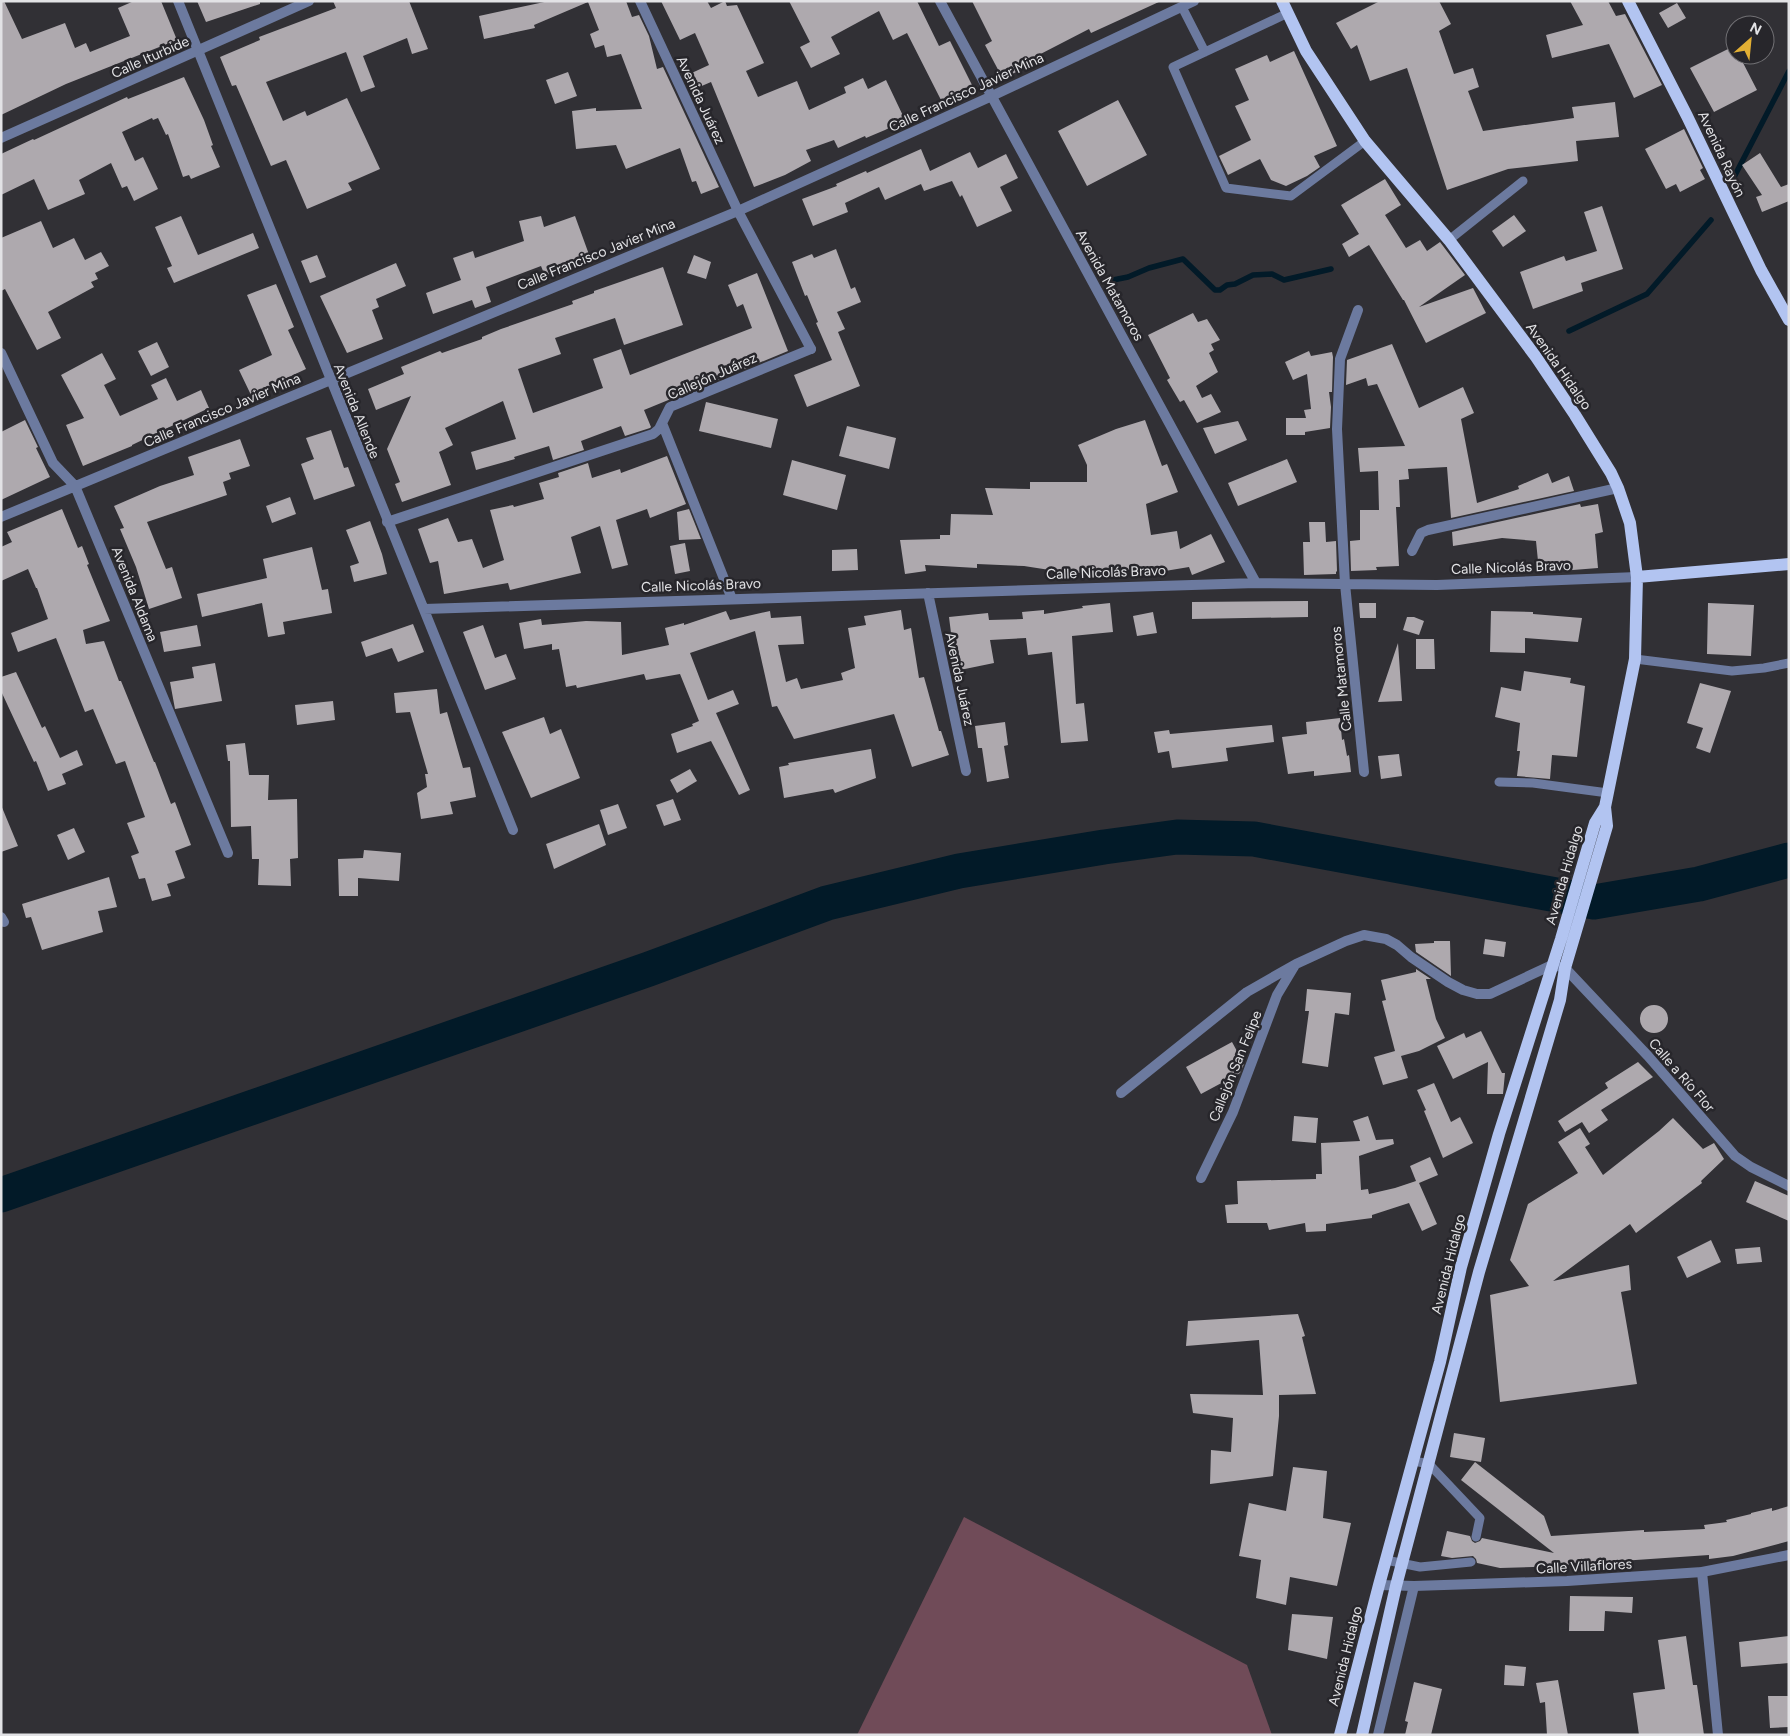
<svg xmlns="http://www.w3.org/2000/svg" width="1790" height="1736" font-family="Figtree,sans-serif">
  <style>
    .green { fill: #704b58 }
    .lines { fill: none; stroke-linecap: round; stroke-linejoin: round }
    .stream { stroke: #021a28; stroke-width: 5.5 }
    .river { stroke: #021a28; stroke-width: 35 }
    .building { fill: #aea9ae }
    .service { stroke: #6c7a9f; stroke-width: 9 }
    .pedestrian { stroke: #6c7a9f; stroke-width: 10 }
    .minor { stroke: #6c7a9f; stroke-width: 10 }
    .tertiary { stroke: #6c7a9f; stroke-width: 10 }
    .primary { stroke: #b2c4f1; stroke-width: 12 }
    .labels { text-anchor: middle; stroke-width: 5; stroke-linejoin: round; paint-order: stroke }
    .street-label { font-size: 14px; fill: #e2e2e5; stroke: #27262b }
  </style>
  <rect width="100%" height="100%" fill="#313035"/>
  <path class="green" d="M964,1517L1247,1665L1272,1735H857Z"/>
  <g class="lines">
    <path class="stream" d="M1733,179L1789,71
      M1113,280L1128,277L1149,268L1183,259L1215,290H1220L1227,285L1235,284L1253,275L1272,274L1284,280L1331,269
      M1569,331L1647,294L1711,220"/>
    <path class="river" d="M1,1195L649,969L827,903L959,871L1104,847L1177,837L1254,839L1594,902L1699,884L1789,860"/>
  </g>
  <path class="building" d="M1,1H4L22,39L65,23L75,48L86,43L90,52L130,36L118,8L134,1H161L177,40L66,84L1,115Z
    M197,1H260V4L206,22Z
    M333,1H409L428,49L412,54L407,38L363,56L375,87L361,92L346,52L266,82L283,121L305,111L307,116L347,98L380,169L348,183L352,190L307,209L286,160L271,166L236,85L232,86L220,57L260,40L259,37L336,8Z
    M549,1H626L632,17L639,15L649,36L657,69L663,67L719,187L701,194L696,181L692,182L680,148L626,169L616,145L576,149L572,111L596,108V111L642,109L621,54L607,57L604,45L595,48L590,34L599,30L588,2L534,25L535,28L484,39L479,16Z
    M661,1H707L711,8L725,1L727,6L737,5L764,63L746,71L758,97L797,81L809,110L846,93L844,87L863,78L868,89L886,80L905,120L885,130L866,138L865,136L838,148L834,140L806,150L811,161L785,175L754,187L711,82L690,91L683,77L709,65L695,33L680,40Z
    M789,1H917L939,46L950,41L972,85L941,100L907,33L893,40L879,11L831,37L840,54L811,68L800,47L810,42Z
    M972,1H1161L1091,33L1089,29L1027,61L1029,65L1003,79L985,45L992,41Z
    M1380,1H1439L1451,24L1439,31L1454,74L1473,68L1479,87L1468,91L1483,131L1574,118L1572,107L1615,102L1619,137L1576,141L1578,161L1508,169L1447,190L1407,68L1370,81L1357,45L1351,49L1336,23Z
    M1570,1H1608L1616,16L1625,14L1662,85L1634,98L1609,44L1552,58L1546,35L1583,25Z
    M1677,3L1686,18L1668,28L1659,13Z
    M1734,46L1735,55H1739L1757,90L1714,112L1690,68Z
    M1294,51L1337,146L1314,156L1320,167L1307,176L1286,186L1271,180L1260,159L1228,175L1219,156L1251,140L1235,106L1249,100L1235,69L1267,55L1270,62Z
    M568,72L577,96L555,104L546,80Z
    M184,77L204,120L213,145L211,146L220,167L191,179L189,175L183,177L168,134L166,135L158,118L153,120L152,118L122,132L135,161L143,157L158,189L134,201L127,186L122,188L111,163L79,180L85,194L48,210L34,179L1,195V154L33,139L34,140L127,97L128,99Z
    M1118,100L1147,155L1087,186L1058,131Z
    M1684,129L1703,168L1700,170L1705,179L1680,192L1676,184L1666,189L1645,149Z
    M921,149L930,171L970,152L978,168L1006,154L1018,178L1000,187L1012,211L977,227L962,195L960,197L952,181L924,191L921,184L885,200L879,187L845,203L848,212L813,226L802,199L837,186L836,184L866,171L867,173Z
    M1760,153L1781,187L1789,184V201L1762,212L1756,197L1762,195L1742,165Z
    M1385,179L1401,205L1385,215L1406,248L1420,240L1427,251L1440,242L1465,275L1419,307L1473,288L1486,313L1426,343L1404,300H1403L1369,245L1349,257L1342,244L1359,234L1341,205Z
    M1602,206L1623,269L1581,283L1583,291L1533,309L1520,272L1564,256L1566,261L1597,251L1584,212Z
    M1514,215L1526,231L1503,247L1492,231Z
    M181,216L198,255L253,233L259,248L174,283L167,268L172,266L155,227Z
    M541,216L544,227L575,216L591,260L571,267V265L545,276L541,266L486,287L491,302L475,308L472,300L433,314L426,293L461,280L453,258L473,251L475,258L524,241L519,221Z
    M41,221L53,248L74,238L85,260L101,252L109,266L95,273L98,279L91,282L94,287L48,312L61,338L37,350L5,289L1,291V238Z
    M836,249L851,289L855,287L861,302L837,312L845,329L838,332L860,386L807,407L794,375L832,360L816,323L818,322L807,295L805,296L792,262L812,254L814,258Z
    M317,255L326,277L310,283L301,261Z
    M694,255L711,262L706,279L687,273Z
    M396,263L406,286L376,299L379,307L372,310L383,339L347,353L320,296Z
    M663,267L683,325L624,345L615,318L555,338L561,354L518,369L533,413L603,388L593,359L621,349L630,375L752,328L743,304L737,307L728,285L757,273L788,351L644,410L651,427L650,428L625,436L621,426L581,441L584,450L553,460L549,446L514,457L515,459L476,470L471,452L516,439L503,401L445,428L453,445L439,452L451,485L402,502L395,484L400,482L387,449L411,396L376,410L368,389L404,374L401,367L440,351L442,353L482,339V337L501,329L573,304L572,301L594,293V291Z
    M276,284L294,327L288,330L306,369L251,395L239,370L272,355L247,295Z
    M1193,313L1198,322L1207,319L1220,340L1211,344L1214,350L1209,353L1218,372L1196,386L1202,398L1211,394L1221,412L1197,423L1184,400L1180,402L1167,380L1170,378L1148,335Z
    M157,342L169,367L151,376L138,351Z
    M1392,344L1419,408L1463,387L1474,413L1461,419L1477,503L1519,489L1518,486L1548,473L1552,483L1569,476L1574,491L1451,518L1447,467L1408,469L1409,479L1399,480L1400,507H1396L1399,566L1376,567L1377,570L1351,571L1350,541L1360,540V510H1379L1378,471L1360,472L1358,448L1405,446L1377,384L1368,386L1366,378L1346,385L1347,360Z
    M1309,351L1311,356L1332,352L1333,357L1332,392H1329L1331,407L1330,428L1305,432V435H1286V418H1306L1304,410L1311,409L1307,374L1293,380L1285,362Z
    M102,353L116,379L104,385L120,416L158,399L151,385L166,378L177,401L201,390L209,408L132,445V446L83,466L66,425L84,418L61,375Z
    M706,402L778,419L771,448L699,431Z
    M25,420L38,447L36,448L50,477L1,500V432Z
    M1145,420L1162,466L1167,464L1178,492L1146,504L1151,535L1177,531L1180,549L1211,534L1225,562L1192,575L1189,567L1159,572L1157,566L1133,570H1086V573H1069L1024,566L977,564V568L925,565L926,571L905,574L900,540L940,539V535H950L951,514L993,515L985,488L1030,489V482H1087V465L1078,445L1116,429Z
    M1238,421L1247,440L1215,454L1203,428Z
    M847,426L896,438L889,469L839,456Z
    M331,430L344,468L348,467L355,486L314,500L301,464L314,459L306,438Z
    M240,439L250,466L229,473L231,479L223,482L227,495L147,522L166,569L172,567L182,598L149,609L136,567L120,529L124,528L114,506L160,486L194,475L188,457Z
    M667,456L686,504L650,518L647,509L616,520L628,565L612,569L600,526L571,537L581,573L510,590L508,583L444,594L438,561L430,563L418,529L448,518L458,542L472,539L483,568L504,560L490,510L513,505L514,507L544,499L539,483L559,477L558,473L588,463L592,478L620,469L621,473Z
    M1287,459L1297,482L1238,506L1228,483Z
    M792,460L846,475L837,510L783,495Z
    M290,497L296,514L272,523L266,506Z
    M1580,504L1581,507L1598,504L1603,532L1595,534L1598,568L1548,572V570L1539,571L1536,541L1502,538L1453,546L1452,532Z
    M62,509L78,548L82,546L89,564L87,565L110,621L83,630L86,644L104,641L119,681H121L154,762H155L171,804L175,802L191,845L175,851L185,878L167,884L171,896L152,901L145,878L139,879L131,856L139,853L127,823L145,817L125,761L116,764L93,709L85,712L56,638L18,652L11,633L48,619L37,588H36L28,569L1,581V547L12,542L7,532Z
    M689,509L701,539L679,540L677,512Z
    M370,521L382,554L387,574L354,582L350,566L359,563L346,530Z
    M1309,522H1325L1326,542L1336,541L1337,571L1336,572V574L1304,575L1303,542H1310Z
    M685,543L690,571L675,574L670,546Z
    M312,547L322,590L328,589L332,613L283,622L285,634L268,637L262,603L202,617L197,594L267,578L263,559Z
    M857,549L858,570L832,571V550Z
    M1308,601V617L1192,619V602Z
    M1110,603L1113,632L1072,636L1076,704L1084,703L1088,741L1061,743L1052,652L1028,655L1026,638L990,640L994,663L960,670L952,633H951L949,617L988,613L989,620L1023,619L1022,612L1044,610V614L1083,608L1082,606Z
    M1359,603H1376V618H1360Z
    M1708,603L1754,605L1751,656L1707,654Z
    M901,610L904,630L911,628L919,678L924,677L939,731H941L949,755L912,767L894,714L794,739L777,706L772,707L755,631L690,653L708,700L733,690L739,704L716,713L750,790L739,795L711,741L677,753L671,734L693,726L692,724L699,721L680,674L646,680L644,674L577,688L576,685L566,687L559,649L552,650V644L524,649L519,623L541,619L542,625L586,621L621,622L622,655L669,645L665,628L684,623V625L726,611L730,620L770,611L771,618L801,616L804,644L778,645L786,682L797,678L801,689L843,680L841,673L855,668L848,628L866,625L864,616Z
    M1491,611L1533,612V614L1582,618L1578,642L1525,638V653L1490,652Z
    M1153,612L1157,633L1137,636L1133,616Z
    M1407,617H1414L1424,621L1419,635L1403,630Z
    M413,624L424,652L398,662L392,648L366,657L361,642Z
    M197,625L201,646L164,652L160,632Z
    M483,625L495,658L506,654L516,679L485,690L463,632Z
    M1416,639H1434L1435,669H1416Z
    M1398,643L1402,701L1378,702Z
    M215,663L222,701L175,709L170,682L194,678L192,667Z
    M1524,671L1571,678L1570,683L1585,686L1577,757L1552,755L1550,779L1517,776L1520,751H1517L1520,723L1495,717L1501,687L1521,691Z
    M16,672L42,728L45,726L60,758L77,750L83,765L62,774L66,784L48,791L36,761L34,762L1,691V677Z
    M1700,683L1731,691L1710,753L1696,748L1703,728L1687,723Z
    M437,689L440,714L447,712L463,768L470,767L476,797L450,802L453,814L421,819L417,793L427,787L425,774H428L410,712L396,713L394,693Z
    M333,701L335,720L297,725L295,705Z
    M544,717L550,734L561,729L580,778L531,798L502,732Z
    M1340,718L1342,740L1344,739L1347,756L1349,755L1351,772L1314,776V771L1288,774L1282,737L1307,734L1306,722Z
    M1005,722L1008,745L1004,746L1009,778L987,782L982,748H978L975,726Z
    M1272,725L1274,742L1226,748L1228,761L1172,768L1169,751L1158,753L1154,732L1169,730L1170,734Z
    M245,743L249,775H269L268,800L297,799L298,858L290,859L291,886L258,885L259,859H252L251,826L231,827L230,761H228L226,745Z
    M871,749L876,778L835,793L833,789L784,798L779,767L789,765L788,763Z
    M1399,754L1402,776L1381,779L1378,756Z
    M690,769L697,781L677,793L670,780Z
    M673,799L681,820L664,826L656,805Z
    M618,804L627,828L608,835L600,810Z
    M1,805L18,846L1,852Z
    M599,824L606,845L554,869L546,844Z
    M74,828L85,852L68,860L57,835Z
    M364,850L401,853L399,881L358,878V896H339L338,859L363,858Z
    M109,877L117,907L98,911L103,932L42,950L31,917L26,918L22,904Z
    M1485,939L1506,942L1504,957L1483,954Z
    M1434,941H1450L1451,976L1416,952L1415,944L1434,943Z
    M1416,969L1431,979H1426L1436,1019L1445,1038L1419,1051L1401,1056L1408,1078L1383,1085L1374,1057L1395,1051L1382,1001L1386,1000L1381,980L1416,972Z
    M1307,989L1351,993L1349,1015L1335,1013L1328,1067L1302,1063L1309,1011H1305Z
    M1640 1019a14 14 0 1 1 28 0a14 14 0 1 1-28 0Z
    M1481,1031L1502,1073H1505L1503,1094H1487L1488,1062L1453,1079L1437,1046L1464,1033L1466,1038Z
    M1232,1042L1244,1064L1240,1073L1201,1094L1186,1067Z
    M1638,1062L1653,1077L1601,1110L1608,1120L1589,1133L1582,1122L1565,1132L1558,1121L1608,1088L1605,1083Z
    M1434,1083L1451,1122L1460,1117L1473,1143L1443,1158L1424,1111L1426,1110L1417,1090Z
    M1294,1116L1318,1118L1316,1143L1292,1141Z
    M1368,1116L1376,1140L1393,1139L1394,1144L1359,1156L1361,1190L1368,1189L1369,1194L1395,1188L1416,1181L1410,1166L1430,1157L1438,1175L1419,1183L1437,1224L1422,1231L1409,1203L1372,1215V1218L1326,1224V1231L1306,1232L1305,1223L1269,1230L1267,1223H1227L1225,1205L1238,1204L1237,1181L1316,1179V1174H1322L1321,1143L1360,1141L1353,1121Z
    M1673,1118L1703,1149L1714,1143L1724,1159L1701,1181L1702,1183L1636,1233L1630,1224L1553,1281L1629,1265L1631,1290L1621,1292L1637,1384L1500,1402L1490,1295L1529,1286L1510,1260L1528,1204L1578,1173L1558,1142L1580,1128L1590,1144L1585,1147L1603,1175L1659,1131Z
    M1755,1181L1789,1196V1221L1746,1202Z
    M1711,1240L1721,1262L1687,1278L1677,1257Z
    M1760,1247L1762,1262L1737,1264L1735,1249Z
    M1298,1314L1305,1336L1302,1337L1316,1394L1279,1395V1416L1273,1476L1210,1484L1211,1450L1231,1452L1233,1418L1193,1413L1190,1394L1263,1395L1259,1340L1186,1346L1188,1321Z
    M1454,1433L1485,1438L1481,1462L1450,1457Z
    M1475,1462L1544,1516L1551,1536L1644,1530V1532L1705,1529L1704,1525L1727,1522L1726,1520L1751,1514V1513L1772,1508V1511L1789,1506V1541L1733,1556L1709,1559V1555L1533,1567L1500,1568L1477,1563L1476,1559L1473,1556L1452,1558L1441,1556L1447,1531L1470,1536L1472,1541L1475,1543L1480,1541L1482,1538L1554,1553L1461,1480Z
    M1293,1467L1327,1471L1323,1518L1351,1523L1337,1586L1290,1577L1286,1605L1256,1598L1261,1560L1239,1556L1249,1503L1286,1511Z
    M1570,1596L1633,1597L1632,1613L1605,1611L1604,1631H1569Z
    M1292,1614L1333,1617L1327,1659L1288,1650Z
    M1686,1636L1693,1685H1697L1704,1735H1639L1633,1693L1665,1689L1658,1640Z
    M1789,1636V1663L1741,1667L1739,1642Z
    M1505,1665L1526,1667L1524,1686L1504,1685Z
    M1558,1680L1568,1735H1547L1545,1702L1540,1703L1536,1683Z
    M1414,1682L1442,1689L1431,1735H1405L1408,1722L1405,1721Z
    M1768,1696H1789V1727L1770,1728Z"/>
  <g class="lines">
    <path class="service" d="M1182,7L1205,52
      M1288,13L1173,67L1226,188L1291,196L1365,141
      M1449,240L1523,181
      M1635,659L1732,671L1764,668L1789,663
      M1499,782L1533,783L1608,793
      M1414,1461L1429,1464L1480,1518L1476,1537
      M1386,1560L1420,1567L1471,1562"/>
    <path class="pedestrian" d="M662,423L732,599
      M387,522L653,434L659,429L670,407L811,349"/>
    <path class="minor" d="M178,1L513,830
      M640,1L738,211L811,349
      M940,1L1256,583
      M1358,310L1340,359L1337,429L1345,584L1364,772
      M1,353L53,463L75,486L228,853
      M1,517L738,211L992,96L1194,1
      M1412,551L1421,533L1428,530L1618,488
      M928,593L966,771
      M424,609L1256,583L1437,585L1637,577
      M1,917L4,922
      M1121,1093L1247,992L1296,964L1346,941L1364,935L1386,939L1397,945L1411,957L1448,982L1463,990L1477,994H1490L1552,965L1565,968L1648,1056L1735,1156L1751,1167L1789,1186
      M1201,1178L1233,1112L1277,995L1295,965
      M1702,1572L1718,1735
      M1378,1735L1414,1586"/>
    <path class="tertiary" d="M1,138L309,1
      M1379,1585L1414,1586L1567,1581L1702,1572L1789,1555"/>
    <path class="primary" d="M1282,1L1306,51L1365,141L1449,240L1536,357L1575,415L1611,473L1618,488L1630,523L1637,577L1635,659L1605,807L1607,826L1565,968L1560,1000L1479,1272L1396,1586L1362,1735
      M1628,1L1687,116L1761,270L1789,320
      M1637,577L1789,564
      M1340,1735L1379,1585L1440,1362L1461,1267L1499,1134L1561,939L1595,823L1605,807"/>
  </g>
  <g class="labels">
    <g class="street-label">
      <text transform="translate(150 57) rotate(-24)" y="5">Calle Iturbide</text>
      <text transform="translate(966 92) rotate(-25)" y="5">Calle Francisco Javier Mina</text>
      <text transform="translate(701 100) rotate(65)" y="5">Avenida Juárez</text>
      <text transform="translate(1722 154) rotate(65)" y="5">Avenida Rayón</text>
      <text transform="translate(596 254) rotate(-22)" y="5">Calle Francisco Javier Mina</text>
      <text transform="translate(1110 285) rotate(61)" y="5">Avenida Matamoros</text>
      <text transform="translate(1559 366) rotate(55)" y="5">Avenida Hidalgo</text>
      <text transform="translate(712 376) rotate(-24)" y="5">Callejón Juárez</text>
      <text transform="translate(222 410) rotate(-23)" y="5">Calle Francisco Javier Mina</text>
      <text transform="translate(357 411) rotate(68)" y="5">Avenida Allende</text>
      <text transform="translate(1511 567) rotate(-2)" y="5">Calle Nicolás Bravo</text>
      <text transform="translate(1106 572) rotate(-2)" y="5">Calle Nicolás Bravo</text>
      <text transform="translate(701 585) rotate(-2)" y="5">Calle Nicolás Bravo</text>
      <text transform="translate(135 594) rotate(68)" y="5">Avenida Aldama</text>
      <text transform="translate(960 679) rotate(78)" y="5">Avenida Juárez</text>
      <text transform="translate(1341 679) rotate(-96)" y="5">Calle Matamoros</text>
      <text transform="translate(1564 875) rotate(-74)" y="5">Avenida Hidalgo</text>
      <text transform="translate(1235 1066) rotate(-68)" y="5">Callejón San Felipe</text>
      <text transform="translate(1682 1075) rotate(49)" y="5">Calle a Río Flor</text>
      <text transform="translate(1448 1264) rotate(-76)" y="5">Avenida Hidalgo</text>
      <text transform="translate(1584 1566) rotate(-3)" y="5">Calle Villaflores</text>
      <text transform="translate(1345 1656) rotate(-76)" y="5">Avenida Hidalgo</text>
    </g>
  </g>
  <rect width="1790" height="1736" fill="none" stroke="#e2e2e5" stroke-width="5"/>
  <g transform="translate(1750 40) rotate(27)"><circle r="24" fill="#27262b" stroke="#727175"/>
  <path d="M0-4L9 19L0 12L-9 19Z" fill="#e2af34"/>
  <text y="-8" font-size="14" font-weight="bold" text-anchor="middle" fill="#e2e2e5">N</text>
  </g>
</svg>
